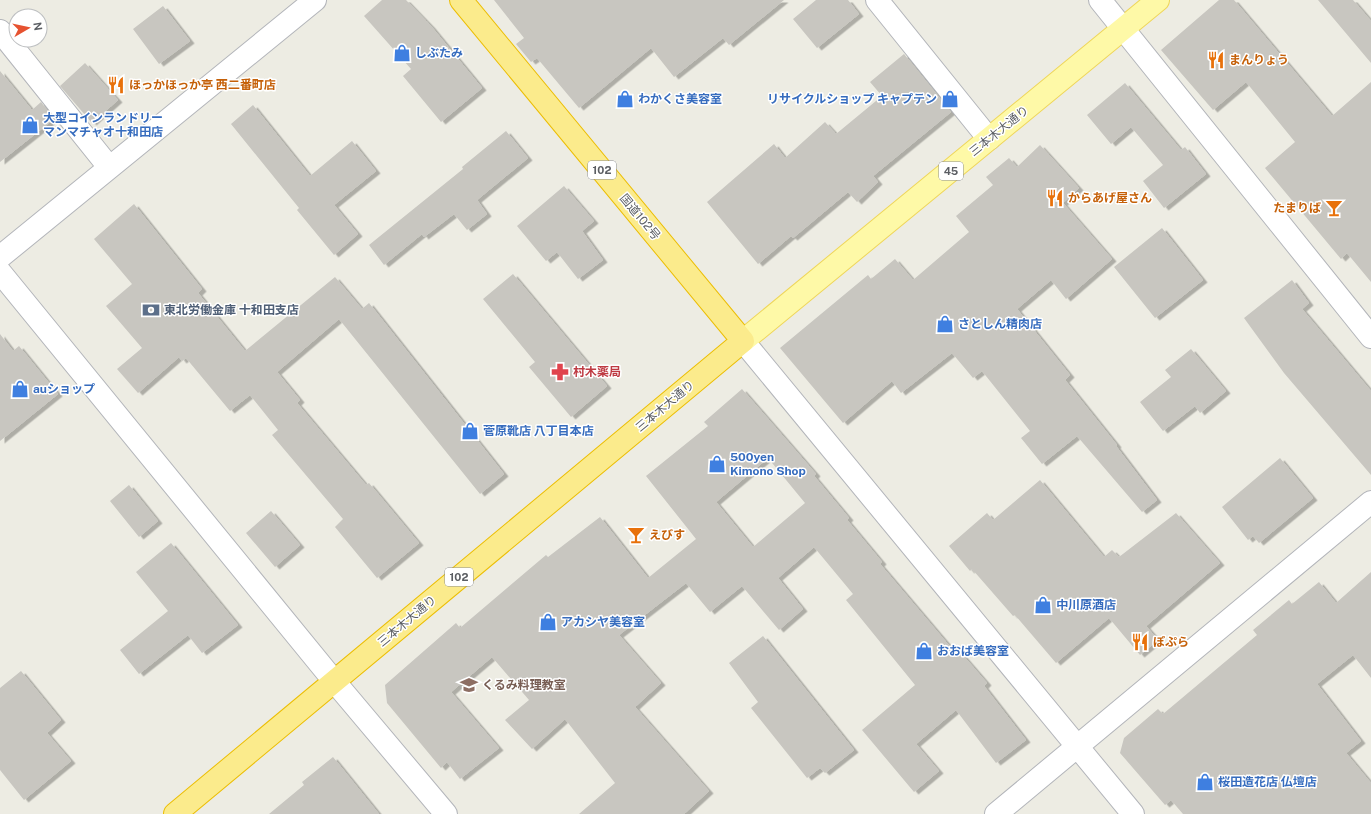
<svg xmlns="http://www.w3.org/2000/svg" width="1371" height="814" font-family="'Public Sans','Noto Sans JP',sans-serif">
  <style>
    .building { fill: #c8c6c0; fill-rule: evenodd; filter: url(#shadow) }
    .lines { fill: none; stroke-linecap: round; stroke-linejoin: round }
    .minor-casing { stroke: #b3b5ba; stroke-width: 24 }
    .major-casing { stroke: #efd65a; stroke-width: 24 }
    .highway-casing { stroke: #ecbe04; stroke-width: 24 }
    .minor { stroke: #fff; stroke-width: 22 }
    .major { stroke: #fef9a7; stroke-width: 22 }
    .highway { stroke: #fbeb8c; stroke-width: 22 }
    .labels { text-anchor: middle; stroke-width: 3; stroke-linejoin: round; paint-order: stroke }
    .shield { fill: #fff; stroke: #8c8e92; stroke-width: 1 }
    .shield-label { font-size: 11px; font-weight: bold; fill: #5b5e63 }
    .shop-label { font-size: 12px; font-weight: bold; fill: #366cbe; stroke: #fff; text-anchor: start }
    .food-label { font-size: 12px; font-weight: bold; fill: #c56008; stroke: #fff; text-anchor: start }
    .street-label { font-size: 12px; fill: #5b5e63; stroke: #fff }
    .service-label { font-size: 12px; font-weight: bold; fill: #4e5e75; stroke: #fff; text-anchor: start }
    .health-label { font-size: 12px; font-weight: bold; fill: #be3a42; stroke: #fff; text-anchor: start }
    .education-label { font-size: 12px; font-weight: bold; fill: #785e54; stroke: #fff; text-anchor: start }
  </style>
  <defs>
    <filter id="shadow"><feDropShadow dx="4.5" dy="2.5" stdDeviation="0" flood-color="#0004"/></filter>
  </defs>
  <rect width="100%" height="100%" fill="#edece3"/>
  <path class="building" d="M382,0H406L431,26L482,88L441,122L403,76L411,69L364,16Z
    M494,0H784L729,45L723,38L674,77L651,48L579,108L537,58L531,62L516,44L524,38Z
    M816,0H848L859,14L817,48L793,19Z
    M1219,0H1234L1332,116L1371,82V282L1347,253L1341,259L1265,168L1295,142L1246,82L1213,110L1161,50Z
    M1318,0H1353L1371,21V63Z
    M163,6L190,41L159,64L133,29Z
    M904,54L951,112L873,176L878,182L857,202L848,192L793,238L791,236L758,264L707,202L774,144L785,158L825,122L836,134L882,96L870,82Z
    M85,63L118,100L92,123L60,86Z
    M0,71L32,110L41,102L54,119L0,162Z
    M1125,83L1181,150L1185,147L1206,174L1164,208L1143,181L1163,165L1131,127L1111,144L1087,115Z
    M253,105L310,176L352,141L376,171L334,205L358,234L334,255L297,210L299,208L231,124Z
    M506,131L528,158L477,200L487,214L467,230L454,214L424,237L422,234L384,265L369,245L463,169L462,167Z
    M1040,145L1079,188L1063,203L1112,259L1066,299L1051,280L1017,309L1070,375L1065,380L1117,445L1116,446L1157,500L1142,512L1077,436L1042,464L1021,438L1030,431L982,371L973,378L952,353L901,393L892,381L843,423L780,348L868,275L871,279L895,259L913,280L969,232L956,216L993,185L986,177L1009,158L1017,167Z
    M564,186L594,221L582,231L603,260L578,279L557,252L546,261L517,226Z
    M134,204L202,289L198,293L245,351L335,277L362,309L369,303L504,474L480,494L339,319L277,372L300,400L297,403L366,485L369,483L419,543L377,578L335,527L343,519L272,435L278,430L250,395L230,411L186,358L182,361L179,357L138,393L117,369L142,348L106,306L132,284L94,239Z
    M1162,228L1203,280L1155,318L1114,267Z
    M513,274L607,386L571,417L529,367L535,362L483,299Z
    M1292,280L1309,303L1302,309L1371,391V475L1284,373L1244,318Z
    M0,334L13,351L19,346L58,394L0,441Z
    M1191,349L1226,391L1200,413L1195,406L1163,431L1140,402L1171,377L1165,370Z
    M742,389L816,474L814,476L849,518L847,520L882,562L880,564L958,656L961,653L987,683L984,686L1026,740L996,763L956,710L916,744L939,771L914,792L862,730L915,685L846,600L853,594L814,547L778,578L803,609L779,630L742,586L710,612L686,583L619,635L661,683L635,707L709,791L684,814H579L615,783L565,719L532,749L505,720L529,700L492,657L451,692L499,748L460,779L447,762L441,768L387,703L385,685L456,623L460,628L546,555L548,557L600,517L648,578L696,539L646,476L708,426L704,422ZM768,458L805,503L753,547L716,502Z
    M1280,458L1313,498L1259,543L1253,536L1248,540L1222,507Z
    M1040,480L1104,557L1112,550L1119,557L1176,513L1220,563L1146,626L1158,640L1140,655L1109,618L1056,663L1015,615L1013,616L972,569L970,571L949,546L987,513L993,520Z
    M129,485L158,521L139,537L110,501Z
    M271,511L300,545L275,567L246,533Z
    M171,543L238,625L202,653L188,635L139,674L120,650L168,611L136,572Z
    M1371,572V678L1353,655L1317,684L1361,741L1346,753L1371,783V814H1183L1171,800L1165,805L1120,753L1124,738L1158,709L1163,714L1257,635L1253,630L1289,600L1292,604L1319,582L1336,603Z
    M763,636L854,750L825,773L820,768L807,778L751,708L758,702L729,663Z
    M21,671L61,720L47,733L71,761L24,800L0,770V688Z
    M333,757L379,814H269L304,785L302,782Z"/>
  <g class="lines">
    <g class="minor-casing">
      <path id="minor" d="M877,0L989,139
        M1100,0L1371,337
        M0,31L109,167
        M0,257L315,0
        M0,272L334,681L446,814
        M743,341L1133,814
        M996,814L1371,502"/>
    </g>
    <g class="major-casing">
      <path id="major" d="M743,341L1158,0"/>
    </g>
    <g class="highway-casing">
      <path id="highway" d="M175,814L743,341L461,0"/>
    </g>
    <use href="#minor" class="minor"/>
    <use href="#major" class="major"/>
    <use href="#highway" class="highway"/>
  </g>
  <defs>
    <g id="shop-bare" transform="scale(1.38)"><path d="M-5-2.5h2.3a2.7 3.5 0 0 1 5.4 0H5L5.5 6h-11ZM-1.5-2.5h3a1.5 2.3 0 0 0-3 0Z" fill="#3f7fe0" stroke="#fff" stroke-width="2.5" paint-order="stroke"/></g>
    <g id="restaurant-bare" transform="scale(1.38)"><path d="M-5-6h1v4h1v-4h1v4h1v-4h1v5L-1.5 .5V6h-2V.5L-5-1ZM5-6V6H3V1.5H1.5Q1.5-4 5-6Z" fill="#e8710a" stroke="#fff" stroke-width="2.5" paint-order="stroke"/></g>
    <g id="bar-bare" transform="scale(1.38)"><path d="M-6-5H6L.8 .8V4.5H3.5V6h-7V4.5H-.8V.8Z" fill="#e8710a" stroke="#fff" stroke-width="2.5" paint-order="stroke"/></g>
    <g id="bank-bare" transform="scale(1.38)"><path d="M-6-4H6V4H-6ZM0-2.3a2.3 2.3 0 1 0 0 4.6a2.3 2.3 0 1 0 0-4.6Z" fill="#5c6f8a" stroke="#fff" stroke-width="2.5" paint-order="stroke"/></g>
    <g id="pharmacy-bare" transform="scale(1.38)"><path d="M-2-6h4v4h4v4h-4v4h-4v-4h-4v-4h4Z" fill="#e0444e" stroke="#fff" stroke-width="2.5" paint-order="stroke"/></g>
    <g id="school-bare" transform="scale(1.38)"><path d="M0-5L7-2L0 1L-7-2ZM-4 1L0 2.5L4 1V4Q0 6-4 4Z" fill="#8d6e63" stroke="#fff" stroke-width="2.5" paint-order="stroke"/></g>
  </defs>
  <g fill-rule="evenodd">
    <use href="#shop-bare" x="402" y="53"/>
    <use href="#restaurant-bare" x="1216" y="60"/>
    <use href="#restaurant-bare" x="116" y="85"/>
    <use href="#shop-bare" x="625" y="99"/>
    <use href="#shop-bare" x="950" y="99"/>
    <use href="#shop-bare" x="30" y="125"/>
    <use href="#restaurant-bare" x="1055" y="198"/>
    <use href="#bar-bare" x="1334" y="208"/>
    <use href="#bank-bare" x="151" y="310"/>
    <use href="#shop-bare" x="945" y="324"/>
    <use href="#pharmacy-bare" x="560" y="372"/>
    <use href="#shop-bare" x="20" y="389"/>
    <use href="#shop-bare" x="470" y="431"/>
    <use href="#shop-bare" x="717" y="464"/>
    <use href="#bar-bare" x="636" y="535"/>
    <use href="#shop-bare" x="1043" y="605"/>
    <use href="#shop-bare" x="548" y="622"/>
    <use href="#restaurant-bare" x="1140" y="642"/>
    <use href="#shop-bare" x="924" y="651"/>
    <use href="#school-bare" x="469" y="685"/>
    <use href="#shop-bare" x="1205" y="782"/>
  </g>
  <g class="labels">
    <g class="shield">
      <rect x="588" y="161" width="28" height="18" rx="3"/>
      <rect x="939" y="162" width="24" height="18" rx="3"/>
      <rect x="445" y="568" width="28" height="18" rx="3"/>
    </g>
    <g class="shield-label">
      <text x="602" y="174">102</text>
      <text x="951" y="175">45</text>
      <text x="459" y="581">102</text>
    </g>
    <g class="shop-label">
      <text x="415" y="57">しぶたみ</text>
      <text x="638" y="103">わかくさ美容室</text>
      <text x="937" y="103" text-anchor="end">リサイクルショップ キャプテン</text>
      <text x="43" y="122">大型コインランドリー<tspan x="43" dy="14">マンマチャオ十和田店</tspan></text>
      <text x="958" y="328">さとしん精肉店</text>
      <text x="33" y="393">auショップ</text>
      <text x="483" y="435">菅原靴店 八丁目本店</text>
      <text x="730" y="461">500yen<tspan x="730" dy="14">Kimono Shop</tspan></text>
      <text x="1056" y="609">中川原酒店</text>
      <text x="561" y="626">アカシヤ美容室</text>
      <text x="937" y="655">おおば美容室</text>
      <text x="1218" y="786">桜田造花店 仏壇店</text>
    </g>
    <g class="food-label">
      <text x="1229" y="64">まんりょう</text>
      <text x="129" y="89">ほっかほっか亭 西二番町店</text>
      <text x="1068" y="202">からあげ屋さん</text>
      <text x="1321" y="212" text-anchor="end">たまりば</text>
      <text x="649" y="539">えびす</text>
      <text x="1153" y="646">ぽぷら</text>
    </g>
    <g class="street-label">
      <text transform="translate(999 131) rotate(-39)" y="4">三本木大通り</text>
      <text transform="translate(640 217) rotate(50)" y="4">国道102号</text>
      <text transform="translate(665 406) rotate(-40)" y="4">三本木大通り</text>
      <text transform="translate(407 621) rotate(-40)" y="4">三本木大通り</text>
    </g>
    <g class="service-label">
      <text x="164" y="314">東北労働金庫 十和田支店</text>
    </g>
    <g class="health-label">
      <text x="573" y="376">村木薬局</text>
    </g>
    <g class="education-label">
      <text x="482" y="689">くるみ料理教室</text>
    </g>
  </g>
  <g transform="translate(28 28) rotate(81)"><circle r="19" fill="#ffffff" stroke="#bdbfc1"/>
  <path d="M0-3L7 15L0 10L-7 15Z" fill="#e65230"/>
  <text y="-6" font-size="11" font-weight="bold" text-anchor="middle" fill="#5b5e63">N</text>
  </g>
</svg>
